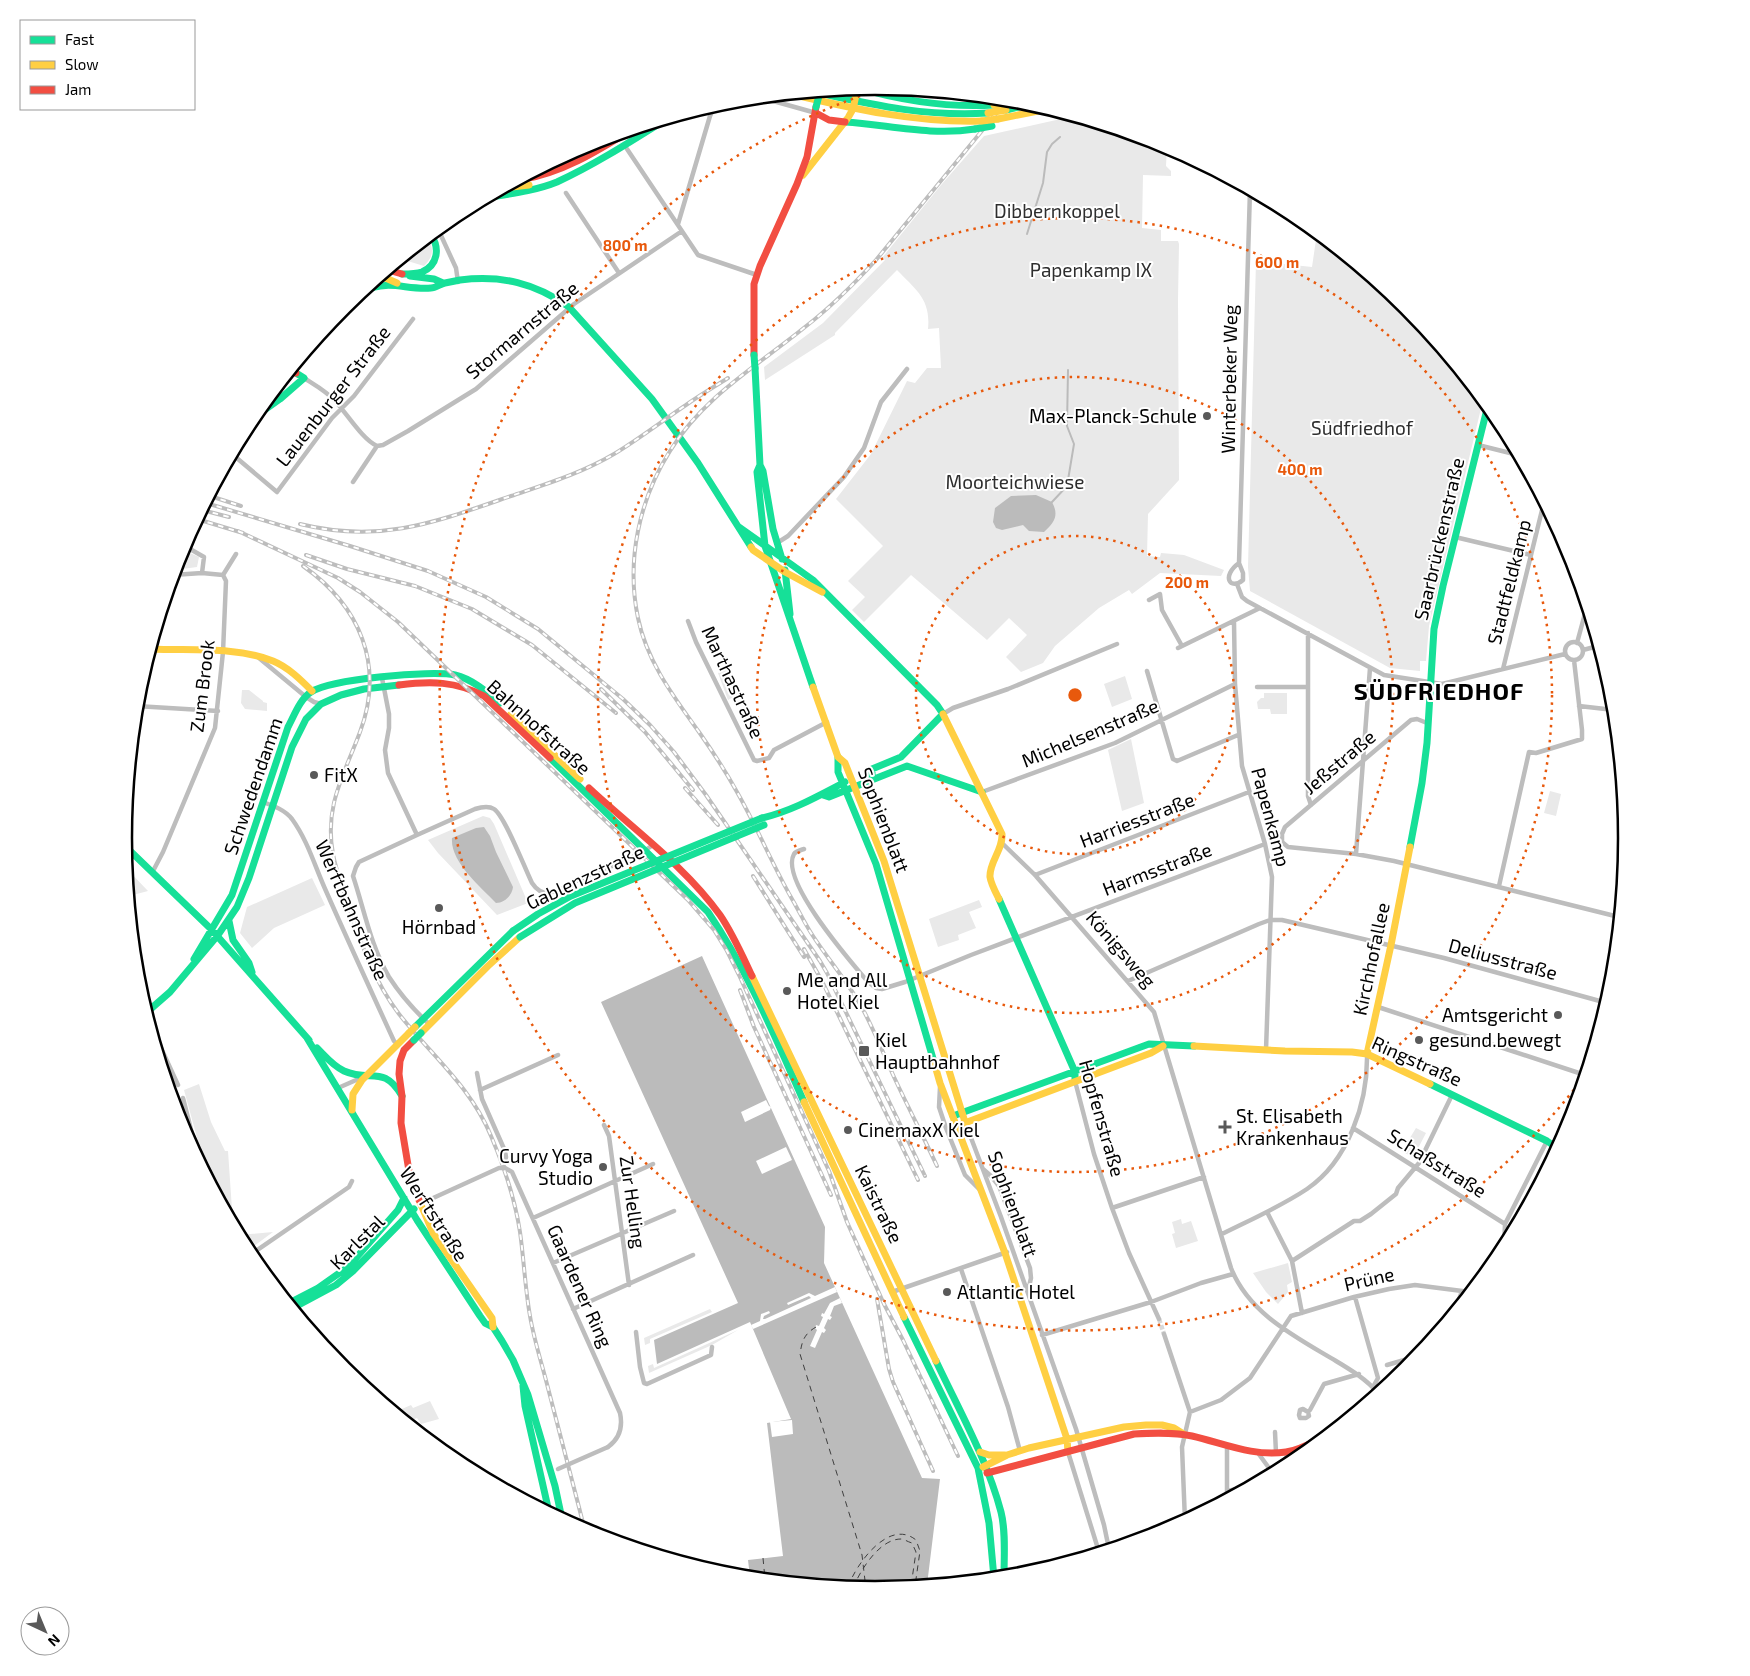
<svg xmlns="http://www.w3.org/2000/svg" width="1750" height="1676" font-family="'Exo 2',sans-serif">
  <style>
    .green { fill: #e9e9e9 }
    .water { fill: #bbb }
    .pier { fill: #fff }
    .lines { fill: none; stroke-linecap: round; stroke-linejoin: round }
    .stream { stroke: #bbb; stroke-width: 2 }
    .ferry { stroke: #3f3f3f; stroke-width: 1; stroke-dasharray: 6 5; stroke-linecap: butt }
    .street-tunnel { stroke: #d9d9d9; stroke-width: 4.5; stroke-dasharray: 4.5 2; stroke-linecap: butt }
    .street { stroke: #bdbdbd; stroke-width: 4.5 }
    .fast { stroke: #16e098; stroke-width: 7 }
    .slow { stroke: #ffcf43; stroke-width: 7 }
    .jam { stroke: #f24e42; stroke-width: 7 }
    .rail-casing { stroke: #bdbdbd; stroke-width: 4 }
    .rail { stroke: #fff; stroke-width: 2; stroke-dasharray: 5.5; stroke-linecap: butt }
    .street-bridge { stroke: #bdbdbd; stroke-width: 4.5 }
    .fast-bridge { stroke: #16e098; stroke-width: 7 }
    .slow-bridge { stroke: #ffcf43; stroke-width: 7 }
    .ring { fill: none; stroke: #e8590c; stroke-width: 2.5; stroke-dasharray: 2.5 5 }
    .poi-dot { fill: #595959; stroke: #fff; stroke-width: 2 }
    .labels { text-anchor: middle; stroke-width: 4; stroke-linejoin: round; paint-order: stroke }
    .park-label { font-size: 19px; fill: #2e2e2e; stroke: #fff }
    .street-label { font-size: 19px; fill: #000; stroke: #fff }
    .poi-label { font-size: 19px; fill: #000; stroke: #fff; text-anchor: start }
    .district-label { font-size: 24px; font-weight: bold; letter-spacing: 1px; fill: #000; stroke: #fff }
    .rim { fill: none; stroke: #000; stroke-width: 2.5 }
    .centre { fill: #e8590c; stroke: #fff; stroke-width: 2.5 }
    .ring-label { font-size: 15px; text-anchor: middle; font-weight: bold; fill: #e8590c; stroke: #fff; stroke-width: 4; stroke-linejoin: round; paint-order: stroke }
  </style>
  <rect width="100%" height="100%" fill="#fff"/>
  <path class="green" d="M1074,116L1167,146L1166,166L1171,171V176L1143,175L1142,228L1161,230V241H1178L1179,244L1178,300L1179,480L1148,514L1147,556L1160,557L1161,553L1184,555L1224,570L1221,576L1160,573L1132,594L1129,590L1099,608L1055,646L1043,663L1021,672L1006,657L1027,635L1009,618L987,640L911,575L864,622L852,610L865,597L848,581L883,546L836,499L871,454L907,381L915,383L927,368H941L939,328L928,329C931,299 916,290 897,270L835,333V335L765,380L764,367L823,323L885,260L882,258L941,185L984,136Z
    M1317,233L1407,307L1483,400L1429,626L1426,661H1420V671L1390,668L1250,591L1248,567L1256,261L1312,267Z
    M427,238C435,249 433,257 424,266L401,259Z
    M181,549L199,557L197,567L175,570Z
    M729,667L739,694L728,700L718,673Z
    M1125,676L1132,699L1112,707L1104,684Z
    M242,690H249L263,701V702L267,703V711L245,709L241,703Z
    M1264,693H1287V714H1271L1270,709H1258L1257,702L1261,698H1264Z
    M1131,739L1144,803L1122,811L1108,750Z
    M1550,791L1561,794L1556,816L1544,813Z
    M483,816L490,818L494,824L528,903L497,915L438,853L428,840Z
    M126,868L148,891L129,896Z
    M312,878L325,905L274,928L252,948L240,933L247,907Z
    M979,900L982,907L969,912L976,928L958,935L959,940L938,947L929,919Z
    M199,1084L211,1122L225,1151H228L233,1224L208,1178L184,1090Z
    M1416,1128L1426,1133L1413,1158L1402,1151Z
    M1181,1219L1182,1224L1191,1221L1198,1241L1176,1248L1172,1234L1175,1233L1172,1222Z
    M273,1232L247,1251L239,1235Z
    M1288,1263L1292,1282L1287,1285L1288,1292L1278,1304L1266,1292L1253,1273Z
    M710,1309L712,1312L650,1339V1343L645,1345L644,1338Z
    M738,1330L712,1345L649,1373L648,1366L653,1364L654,1368Z
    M430,1401L439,1419L421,1424L417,1418L407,1422L395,1412L411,1405L413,1408Z"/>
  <path class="water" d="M1036,495L1052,502C1059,515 1055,522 1044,532L1029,531L1023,525L1002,530L996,528L993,522L995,508L1011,496Z
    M484,827L490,836L496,852L513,887C512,896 504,903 496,903C481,887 450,862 452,838L476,828Z
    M702,956L825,1227L824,1263L922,1478L940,1479L927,1585L875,1590L750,1577L748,1560L783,1556L767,1423L791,1419L750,1322L657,1364L654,1340L738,1303L601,1002Z"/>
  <path class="pier" d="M766,1100L769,1106L771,1107L770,1110L745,1122L741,1112Z
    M786,1147L792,1160L762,1174L756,1161Z
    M835,1287L837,1292L753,1329L751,1325L760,1321L761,1314L769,1311L770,1313L764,1316L763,1319H765L811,1298L809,1296L788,1305L787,1303L809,1293L815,1296Z
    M840,1298L842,1303L834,1306L830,1316L832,1317L830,1320L828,1319L824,1328L826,1330L824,1333L822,1332L815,1348L810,1346L817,1330L815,1328L816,1325L819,1326L823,1317L821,1316L822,1313L824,1314L830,1303Z
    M792,1420L793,1434L772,1437L770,1422Z"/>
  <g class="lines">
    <path class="stream" d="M1027,234L1043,183L1047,152L1052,144L1060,137
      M1052,502L1067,486L1074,444L1067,426L1068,370"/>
    <path class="ferry" d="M816,1327C804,1334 802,1341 800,1354L862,1555L866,1589
      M763,1558L765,1579
      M848,1587C856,1564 889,1518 916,1540L920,1551L915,1586
      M853,1588C860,1571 879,1539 901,1539C904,1539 908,1542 912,1543L916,1552L911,1586"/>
    <path class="street-tunnel" d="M1159,1319L1164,1334"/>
    <path class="street" d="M755,98L766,99L816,113
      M627,149L698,255L757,275
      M566,193L619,273
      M1250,197L1265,200L1282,207
      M678,224L710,116L715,105
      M438,229L456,268L458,282
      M304,378C315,385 328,392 336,402C347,414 363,440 377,446
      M1478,445L1518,455
      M232,454L277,492L332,418L354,396L413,319
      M353,482L377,446L383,445L408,431L476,389L574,304L682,231
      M1455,537L1531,555
      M777,543L788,536L844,477L864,448L881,402L907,369
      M183,545L204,557L202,573
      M1239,563C1221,576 1230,591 1243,580V573L1239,563L1250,190
      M173,575L202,573L223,575
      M223,575L236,554
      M1237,584L1242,597L1247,601L1384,675L1442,684L1565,654
      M1149,600L1160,594L1162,610L1182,646
      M688,621L696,642L754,760L757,761L769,758L774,750L827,722
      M1234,622L1235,684L1242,766L1265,844L1272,877L1266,1050
      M1308,633V796L1311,805
      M1565 651a9 9 0 1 1 18 0a9 9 0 1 1-18 0Z
      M1577,643L1587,606
      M1178,648L1260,608
      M1583,650L1598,646
      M259,658L306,697L314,702L321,704
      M1503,669L1544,502
      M1147,671L1173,759L1177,761L1238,735
      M382,678L389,714V728L385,750L388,773L417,835L475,809C481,807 488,805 494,809C505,816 525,869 532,883C536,889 541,893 548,893C560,892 573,882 583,878C607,867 632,860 653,845
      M1257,687H1308
      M136,706L218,711
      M1579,706L1614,710
      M943,714L953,708L1008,689L1117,644
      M1427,723L1417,719L1411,720L1285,827L1282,834V842L1288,847L1356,854L1394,861L1619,917
      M982,792L1115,743L1235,684
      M263,802C274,806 285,810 292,819C308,841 315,867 326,891C348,941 371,991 394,1041L397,1044
      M417,835L359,862L356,867L353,876C364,909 371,947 389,977C400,994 414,1010 429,1024
      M1003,844L1035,875L1154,1012L1231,1268C1249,1314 1296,1337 1336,1361C1351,1370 1366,1379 1378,1393
      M804,849C801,850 796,851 794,854C779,880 851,962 868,982L876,988L882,989L905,982L971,955L1265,844
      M1356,854L1370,668
      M152,873L163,852L215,728L223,652L226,581L223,575
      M1035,875L1249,792
      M1499,886L1529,752L1536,753L1582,739V730L1574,660
      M1128,981L1259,924L1270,920H1282L1444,958L1607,1003
      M1609,994L1613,980
      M1378,1007L1585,1075
      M150,1024L178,1085
      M477,1073L482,1099L505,1151L506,1157L503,1167
      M1075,1081L1094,1154L1112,1208L1129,1253L1159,1319
      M940,1087L939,1107L946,1128L965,1175L979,1189
      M338,1088L363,1077
      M480,1090L558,1055
      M183,1098L199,1161
      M965,1122L1001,1217L1076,1429L1104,1525L1109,1549
      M604,1125L609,1136L629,1285
      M1353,1128L1505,1224
      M983,1169L991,1176L999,1186L1030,1268L1031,1278L1028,1291
      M420,1204L499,1168H505L512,1172L620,1413C623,1427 619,1439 608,1447
      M1112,1208L1204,1177
      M1267,1212L1292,1261L1302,1313
      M533,1218L653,1164
      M1222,1234C1250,1220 1280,1207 1307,1189C1348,1161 1368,1103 1367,1054
      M1504,1248L1505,1224L1547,1141
      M250,1255L349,1187L352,1181
      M1292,1261L1354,1221H1360L1371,1214L1396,1194L1398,1188L1419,1163L1452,1095
      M553,1263L674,1211
      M961,1269L1008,1407L1020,1451
      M892,1292L1007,1252
      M1355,1297L1378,1378L1373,1387
      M573,1309L693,1255
      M1442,1322L1458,1302L1462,1291
      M636,1332L640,1367L644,1383L647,1384L711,1355L712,1347
      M1164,1334L1190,1412L1182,1447L1185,1521
      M1042,1335L1151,1302L1201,1283L1233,1274
      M1420,1353L1442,1322L1443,1325
      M1387,1365L1418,1356
      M1190,1412L1221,1400L1250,1378L1291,1316L1354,1297L1389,1289L1415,1285L1470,1292
      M1308,1412L1309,1416L1306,1418H1300L1299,1415L1300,1410L1303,1409L1308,1412L1310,1410L1324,1384L1359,1374
      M1275,1432L1276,1453
      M1227,1446V1498
      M1068,1452L1099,1552
      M1258,1453L1269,1468V1475
      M1227,1491C1248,1488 1281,1473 1289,1452"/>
    <path class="fast" d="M857,88C903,101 946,108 994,105
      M814,92C874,105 926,117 988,113
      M1006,110L1031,104
      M845,122C889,125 931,136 975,129
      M485,198C509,194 535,191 557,182C594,165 630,142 665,120
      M402,274C408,274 416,274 422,272C438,265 440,248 431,235
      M410,276L434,279L443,283
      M363,291C391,279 404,290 431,288C436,288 440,284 445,283C450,282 455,281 460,280C502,275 535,283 569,307L652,399L698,463L751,547
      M755,368L760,465L763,471L773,529L782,559
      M249,421L280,399L304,378L296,373
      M760,465L757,472L765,546L813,687
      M739,527L813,580L937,705L943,714
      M785,570L790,614
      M838,757V772L876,864L934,1062
      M550,758L708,912C748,971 775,1037 804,1102
      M872,780V769L901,757L943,714
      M823,795L829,797L907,766L982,792
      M762,818C792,811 818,796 845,782
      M124,845L211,929L309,1040
      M1410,847L1422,783L1427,743L1434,629L1443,586L1488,405
      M999,899L1075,1072V1081
      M229,921L233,940L249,963L252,972
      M194,959L232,895L288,727C294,716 300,699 311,692C331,679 431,670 455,675C472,679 487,692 500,703
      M146,1013L170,992L218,935L237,907L249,878L292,747L306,719L321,704L341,695L364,689L399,685
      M415,1027L513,931
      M307,1038L417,1220L480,1316L485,1323L493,1327L502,1341L513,1360L528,1395L555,1486L562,1519
      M317,1048C325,1056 333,1066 344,1071C371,1083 383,1064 402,1096
      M1430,1084L1547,1141L1557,1148
      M953,1116L1149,1044L1194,1046
      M289,1303L318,1288L348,1267L398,1210L404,1198
      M293,1308L336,1285L353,1271L414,1209
      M904,1317L978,1468L989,1523L994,1578
      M936,1361C959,1410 987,1459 1001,1512C1006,1532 1004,1556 1004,1577
      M523,1386L525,1406L549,1512"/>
    <path class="slow" d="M791,94C854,109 916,123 982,121
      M998,119L1048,109
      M803,175L847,119
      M504,188L529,185
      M381,276L397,283
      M751,547L753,550L785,572L822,592
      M151,649C190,651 235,646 273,661C288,667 301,680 312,691
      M813,687L838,757L845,763L884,861L965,1122
      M511,714L580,779
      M943,714L1002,834C1003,850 989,862 990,877C991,884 996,893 999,899
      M752,976L936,1361
      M421,1033L488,966L520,937
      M1194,1046L1285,1051L1352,1052L1367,1054L1430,1084
      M1367,1054L1391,945L1410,847
      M934,1062L940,1083L1005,1253L1067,1439L1068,1452
      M804,1102L904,1317
      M352,1110L353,1094L362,1080L409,1033
      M962,1124L1151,1053L1163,1046
      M419,1200L433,1233L492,1318L493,1327
      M980,1452L989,1455H1005
      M983,1467L1007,1455L1029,1448L1124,1427L1146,1425H1162L1174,1428L1185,1435"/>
    <path class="jam" d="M816,113L829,120L845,122
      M520,180C562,173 596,152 631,130
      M388,270L402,274
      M342,308L352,299
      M754,355V284L760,266L797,184L807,157L816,107
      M290,372L296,373L294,367
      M399,685C430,681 456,681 484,696L550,758
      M589,788C633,829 685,866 720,915C733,934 742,955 752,976
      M414,1040L404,1050L400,1061L399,1074L402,1096L401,1123L409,1171L419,1200
      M987,1473L1134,1434C1153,1433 1174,1432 1192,1436C1223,1443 1253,1457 1286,1452C1300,1450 1313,1442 1325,1436"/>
    <g class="rail-casing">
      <path id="rail" d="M210,496L241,506
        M206,503L350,546L428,571L486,597L538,629L623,699L650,725L674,752L706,795L820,961L827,973L925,1176
        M202,510L229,517
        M197,519L243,533
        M300,524C381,544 436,522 511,496C546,484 582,473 614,454C639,439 662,421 686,405C700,395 714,387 728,378
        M238,531L338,578L360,592L398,622L688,900L714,930L727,951L739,975L829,1171L847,1222L884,1304L903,1340L958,1456
        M306,555L347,569L415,586L472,609L532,645L616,713
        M303,566C360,606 385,665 360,732C344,775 324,806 333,854C336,871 343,888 348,904C361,944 374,981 399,1014C431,1055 471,1087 491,1136C504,1166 515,1200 520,1232C524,1260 525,1288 530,1316C534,1340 542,1364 548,1388C560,1435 573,1483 585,1531
        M601,689L645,732L693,790
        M685,788L718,825
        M753,876L804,957
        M804,949L822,981L918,1180
        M740,990L754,1027L831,1195
        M937,1166C923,1136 908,1107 894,1077C883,1053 873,1027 860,1004C846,980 828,959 813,936C805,924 799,911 792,899C772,864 757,827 737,792C726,772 713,752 699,732C674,697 647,662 638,618C626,561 639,500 670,451C703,397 757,366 805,327C831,307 854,284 876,260L1008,99
        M877,1299L889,1369L893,1382L933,1471"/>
    </g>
    <use href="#rail" class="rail"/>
    <path class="street-bridge" d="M558,1469L608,1447"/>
    <path class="fast-bridge" d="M816,107L820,92
      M975,129L992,126
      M754,355L755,368
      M513,931L538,914L571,896L762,818
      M520,937L575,903L764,825
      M414,1040L421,1033"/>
    <path class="slow-bridge" d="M994,105L1011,104
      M988,113L1006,110
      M849,116L853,109L856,95
      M982,121L998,119
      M409,1033L415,1027"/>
  </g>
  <g class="ring">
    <circle cx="1075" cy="695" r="159"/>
    <circle cx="1075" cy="695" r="318"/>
    <circle cx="1075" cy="695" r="477"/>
    <path d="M1583 1078A636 636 0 1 1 884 88"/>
  </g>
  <g class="poi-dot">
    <circle cx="1207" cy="416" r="5"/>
    <circle cx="314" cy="775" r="5"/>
    <circle cx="439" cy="908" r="5"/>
    <circle cx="787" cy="991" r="5"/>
    <circle cx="1558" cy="1015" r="5"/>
    <circle cx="1419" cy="1040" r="5"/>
    <rect x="858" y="1045" width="12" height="12" rx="2.5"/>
    <path d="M1222.5 1119.5h5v5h5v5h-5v5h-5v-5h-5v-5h5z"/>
    <circle cx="848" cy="1130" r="5"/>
    <circle cx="603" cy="1167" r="5"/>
    <circle cx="947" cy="1292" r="5"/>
  </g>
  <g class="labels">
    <g class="park-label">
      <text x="1057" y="218">Dibbernkoppel</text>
      <text x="1091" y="277">Papenkamp IX</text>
      <text x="1362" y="435">Südfriedhof</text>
      <text x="1015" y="489">Moorteichwiese</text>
    </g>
    <g class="street-label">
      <text transform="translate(522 330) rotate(-40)" y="7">Stormarnstraße</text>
      <text transform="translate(1229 379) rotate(-89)" y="7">Winterbeker Weg</text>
      <text transform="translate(333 396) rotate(-52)" y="7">Lauenburger Straße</text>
      <text transform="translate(1439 539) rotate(-77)" y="7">Saarbrückenstraße</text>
      <text transform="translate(1509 582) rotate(-76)" y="7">Stadtfeldkamp</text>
      <text transform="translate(733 682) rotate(65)" y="7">Marthastraße</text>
      <text transform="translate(202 686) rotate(-83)" y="7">Zum Brook</text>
      <text transform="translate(539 727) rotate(42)" y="7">Bahnhofstraße</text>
      <text transform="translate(1090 733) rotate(-23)" y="7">Michelsenstraße</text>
      <text transform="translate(1339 762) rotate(-40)" y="7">Jeßstraße</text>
      <text transform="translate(253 786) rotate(-71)" y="7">Schwedendamm</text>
      <text transform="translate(1271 817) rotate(75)" y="7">Papenkamp</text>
      <text transform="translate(884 820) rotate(69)" y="7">Sophienblatt</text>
      <text transform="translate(1137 820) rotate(-21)" y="7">Harriesstraße</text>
      <text transform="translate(1157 869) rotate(-21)" y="7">Harmsstraße</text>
      <text transform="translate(585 877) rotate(-25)" y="7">Gablenzstraße</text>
      <text transform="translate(352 910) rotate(66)" y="7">Werftbahnstraße</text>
      <text transform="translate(1121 949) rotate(49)" y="7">Königsweg</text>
      <text transform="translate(1371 959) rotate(-78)" y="7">Kirchhofallee</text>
      <text transform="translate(1503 959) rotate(15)" y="7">Deliusstraße</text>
      <text transform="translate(1417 1061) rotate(24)" y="7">Ringstraße</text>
      <text transform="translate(1102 1118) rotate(74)" y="7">Hopfenstraße</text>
      <text transform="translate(1437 1163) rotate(32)" y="7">Schaßstraße</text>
      <text transform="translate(633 1202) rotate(82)" y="7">Zur Helling</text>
      <text transform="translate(879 1204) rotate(64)" y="7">Kaistraße</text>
      <text transform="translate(1013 1204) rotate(70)" y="7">Sophienblatt</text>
      <text transform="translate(434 1214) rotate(57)" y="7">Werftstraße</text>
      <text transform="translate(357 1242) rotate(-45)" y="7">Karlstal</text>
      <text transform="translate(1369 1279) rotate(-13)" y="7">Prüne</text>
      <text transform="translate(580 1286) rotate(66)" y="7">Gaardener Ring</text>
    </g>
    <g class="poi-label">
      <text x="1197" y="423" text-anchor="end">Max-Planck-Schule</text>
      <text x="324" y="782">FitX</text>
      <text x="439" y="934" text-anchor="middle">Hörnbad</text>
      <text x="797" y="987">Me and All<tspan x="797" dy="22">Hotel Kiel</tspan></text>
      <text x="1548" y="1022" text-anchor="end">Amtsgericht</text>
      <text x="875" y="1047">Kiel<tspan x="875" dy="22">Hauptbahnhof</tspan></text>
      <text x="1429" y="1047">gesund.bewegt</text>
      <text x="1236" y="1123">St. Elisabeth<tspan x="1236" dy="22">Krankenhaus</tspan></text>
      <text x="858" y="1137">CinemaxX Kiel</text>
      <text x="593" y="1163" text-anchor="end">Curvy Yoga<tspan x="593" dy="22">Studio</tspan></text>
      <text x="957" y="1299">Atlantic Hotel</text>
    </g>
    <g class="district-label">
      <text x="1439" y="700">SÜDFRIEDHOF</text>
    </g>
  </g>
  <path d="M0 0H1750V1676H0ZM132 838a743 743 0 1 1 1486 0a743 743 0 1 1-1486 0Z" fill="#fff" fill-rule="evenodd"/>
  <path class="rim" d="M132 838a743 743 0 1 1 1486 0a743 743 0 1 1-1486 0Z"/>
  <circle cx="1075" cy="695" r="8" class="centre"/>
  <g class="ring-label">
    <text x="625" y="251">800 m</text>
    <text x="1277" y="268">600 m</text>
    <text x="1300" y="475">400 m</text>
    <text x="1187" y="588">200 m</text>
  </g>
  <rect x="20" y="20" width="175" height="90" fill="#ffffff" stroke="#999999"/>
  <rect x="30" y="36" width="25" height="8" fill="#16e098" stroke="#999999"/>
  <text x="65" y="45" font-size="15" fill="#000000">Fast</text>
  <rect x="30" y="61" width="25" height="8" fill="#ffcf43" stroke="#999999"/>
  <text x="65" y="70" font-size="15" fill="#000000">Slow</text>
  <rect x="30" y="86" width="25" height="8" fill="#f24e42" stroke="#999999"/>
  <text x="65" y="95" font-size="15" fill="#000000">Jam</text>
  <g transform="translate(45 1631) rotate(136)"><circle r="24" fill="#ffffff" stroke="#999999"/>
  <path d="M0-4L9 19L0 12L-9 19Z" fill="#595959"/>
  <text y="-8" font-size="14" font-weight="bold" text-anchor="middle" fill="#000000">N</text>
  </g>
</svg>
